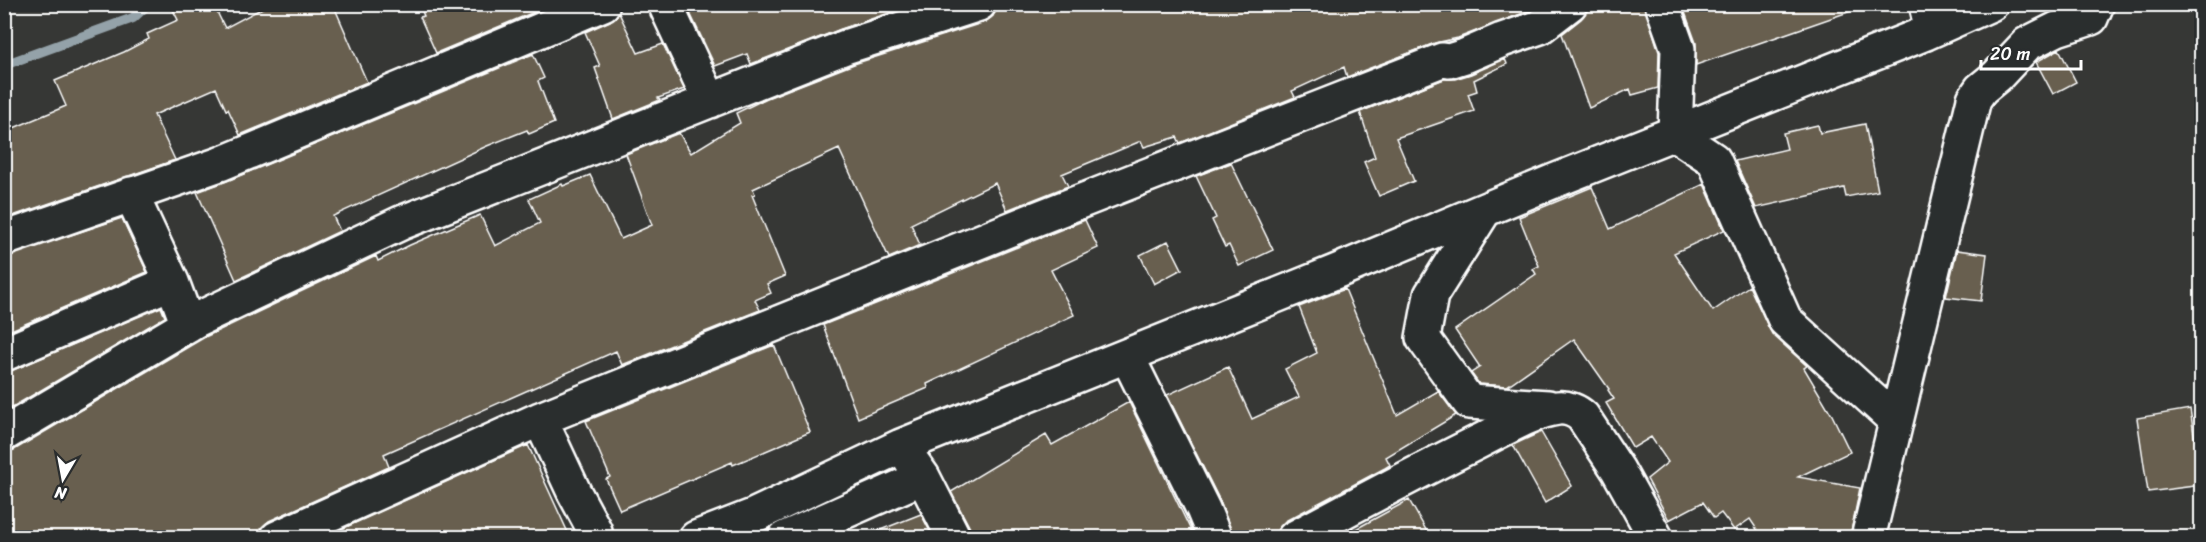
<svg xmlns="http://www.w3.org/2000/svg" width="2206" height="542" font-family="Sriracha,sans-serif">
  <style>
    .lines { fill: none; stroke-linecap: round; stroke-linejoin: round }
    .stream { stroke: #94a2a9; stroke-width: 10 }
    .building { fill: #675f4f; stroke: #fff; stroke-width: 1.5 }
    .lane-casing { stroke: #fff; stroke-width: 24 }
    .street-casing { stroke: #fff; stroke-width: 38 }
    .lane { stroke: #2a2d2e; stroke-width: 20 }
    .street { stroke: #2a2d2e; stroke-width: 33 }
  </style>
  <rect width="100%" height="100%" fill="#363735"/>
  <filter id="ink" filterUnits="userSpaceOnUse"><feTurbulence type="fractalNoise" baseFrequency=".0167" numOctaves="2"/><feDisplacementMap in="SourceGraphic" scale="12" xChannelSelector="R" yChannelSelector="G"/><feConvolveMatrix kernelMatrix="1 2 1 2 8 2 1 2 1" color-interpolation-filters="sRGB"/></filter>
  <g filter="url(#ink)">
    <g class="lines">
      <path class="stream" d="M4,65L133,18L148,4"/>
    </g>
    <path class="building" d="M170,4H213L225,28L270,4H333L367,82L240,135L228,109L226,110L216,88L154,115L175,160L4,219V132L66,106L55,81L124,52L149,39L147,34L178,20Z
      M419,4H553L436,53L420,17L424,16Z
      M712,4H916L841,29L751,64L747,54L715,66L690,13Z
      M997,4H1539L1531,10L1458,38L1435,43L1347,77L1344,67L1292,91L1295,97L1180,143L1177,137L1144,147L1141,141L1062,174L1068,186L1007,210L995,183L911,224L920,245L889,258L839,149L753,189L755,194L752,195L785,276L767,284L771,293L755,300L760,310L622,365L616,351L384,454L389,467L269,521L261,528L258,537H4V453L14,450L205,337L376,256L378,261L410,245L480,215L495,246L540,223L529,199L562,184L563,186L590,175L621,239L652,225L626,154L679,133L691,153L740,123L736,113L767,98L854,64L985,22L993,16Z
      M1607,4H1644L1659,52L1658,88L1632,95L1630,89L1589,108L1562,34L1581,19L1587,11Z
      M1682,4H1857V9L1696,65V43Z
      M619,13L638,53L663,44L684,89L658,98L660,100L613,119L595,68L600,66L585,32L610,21Z
      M2059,49L2076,82L2053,94L2036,62Z
      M533,54L544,78L538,81L554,123L529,134L527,130L487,146L333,216L340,231L236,280L197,192L227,181Z
      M1505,59L1507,64L1474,80L1477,91L1468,94L1474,111L1396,138L1414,181L1379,196L1364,162L1375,157L1360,112L1444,79H1455L1471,74Z
      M1865,124L1878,191L1846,197L1844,188L1756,208L1735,161L1787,149L1783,133L1818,125L1820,133Z
      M1231,163L1273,250L1239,266L1229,245L1225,247L1212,220L1216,218L1196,176Z
      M1704,184L1724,230L1674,253L1713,311L1749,286L1772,334L1806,365L1807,366L1804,368L1832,415L1850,452L1798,477L1860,488L1850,537H1762L1750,519L1734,530L1721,513L1714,518L1703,502L1669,520L1647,479L1668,462L1651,437L1633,448L1606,403L1614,399L1608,390L1609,389L1574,339L1507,386L1479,384L1471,373L1480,367L1455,330L1536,274L1533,269L1539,266L1519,217L1592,187L1610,229Z
      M122,218L147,272L4,333V257Z
      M1085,220L1098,248L1051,270L1074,315L927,384L928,388L858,418L823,325Z
      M1168,241L1182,269L1154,284L1140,255Z
      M1957,250L1987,254L1981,301L1946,297Z
      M1345,289L1397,415L1438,391L1456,415L1386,457L1390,465L1385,468L1285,521L1278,529L1275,537H1233L1220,501L1167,395L1228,367L1252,419L1299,397L1285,369L1317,353L1299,307Z
      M161,307L165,317L4,412V372L11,371Z
      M774,345L810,432L733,465L732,462L620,510L606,479L610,477L586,421Z
      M1129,402L1194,537H972L971,530L951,492L1046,435L1052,445Z
      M2190,409L2202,485L2148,492L2137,418Z
      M1541,432L1572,486L1545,503L1513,445Z
      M528,445L570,537H324Z
      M1409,500L1430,537H1335L1352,528L1354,530Z
      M921,514L933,537H865V536Z"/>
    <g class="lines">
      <g class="lane-casing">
        <path id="lane" d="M1919,4L1926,33"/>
      </g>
      <g class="street-casing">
        <path id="street" d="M665,4L710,101
          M1662,4L1678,49L1675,134L1714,160L1785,320L1896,421
          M131,194L172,282
          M1484,211L1431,295L1423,338L1469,402L1548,407
          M4,239L220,164L603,4
          M4,354L172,282L188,325
          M1127,356L1203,509L1215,538
          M540,419L574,492L595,531V538
          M4,434L196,320L401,223L848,46L979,4
          M911,460L923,477L954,538
          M277,538L540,419L1028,222L1442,60L1449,61L1465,56L1502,40L1540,27L1570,4
          M696,538L753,516L901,446L1335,272L1554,181L1926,33L1991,4
          M785,538L923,477
          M1294,538C1355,505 1416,473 1478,442C1501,431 1533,411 1558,408C1567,407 1577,411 1583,417L1618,470L1656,538
          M1868,538L1974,99L1981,89L1997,76L2027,44L2057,29L2091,18L2097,4"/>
      </g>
      <use href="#lane" class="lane"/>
      <use href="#street" class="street"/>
    </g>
  </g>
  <rect width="2206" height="542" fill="none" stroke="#2a2d2e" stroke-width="24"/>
  <rect x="12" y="12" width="2182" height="518" fill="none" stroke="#fff" stroke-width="2" filter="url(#ink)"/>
  <g transform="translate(63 479) rotate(190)" stroke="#2a2d2e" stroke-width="4.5" paint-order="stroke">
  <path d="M0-4.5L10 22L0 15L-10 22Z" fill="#ffffff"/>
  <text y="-9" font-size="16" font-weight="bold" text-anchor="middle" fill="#ffffff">N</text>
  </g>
  <path d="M1981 60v9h100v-9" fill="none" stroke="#ffffff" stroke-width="3"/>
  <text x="1990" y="60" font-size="18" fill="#ffffff" stroke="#2a2d2e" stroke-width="4.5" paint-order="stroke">20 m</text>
</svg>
